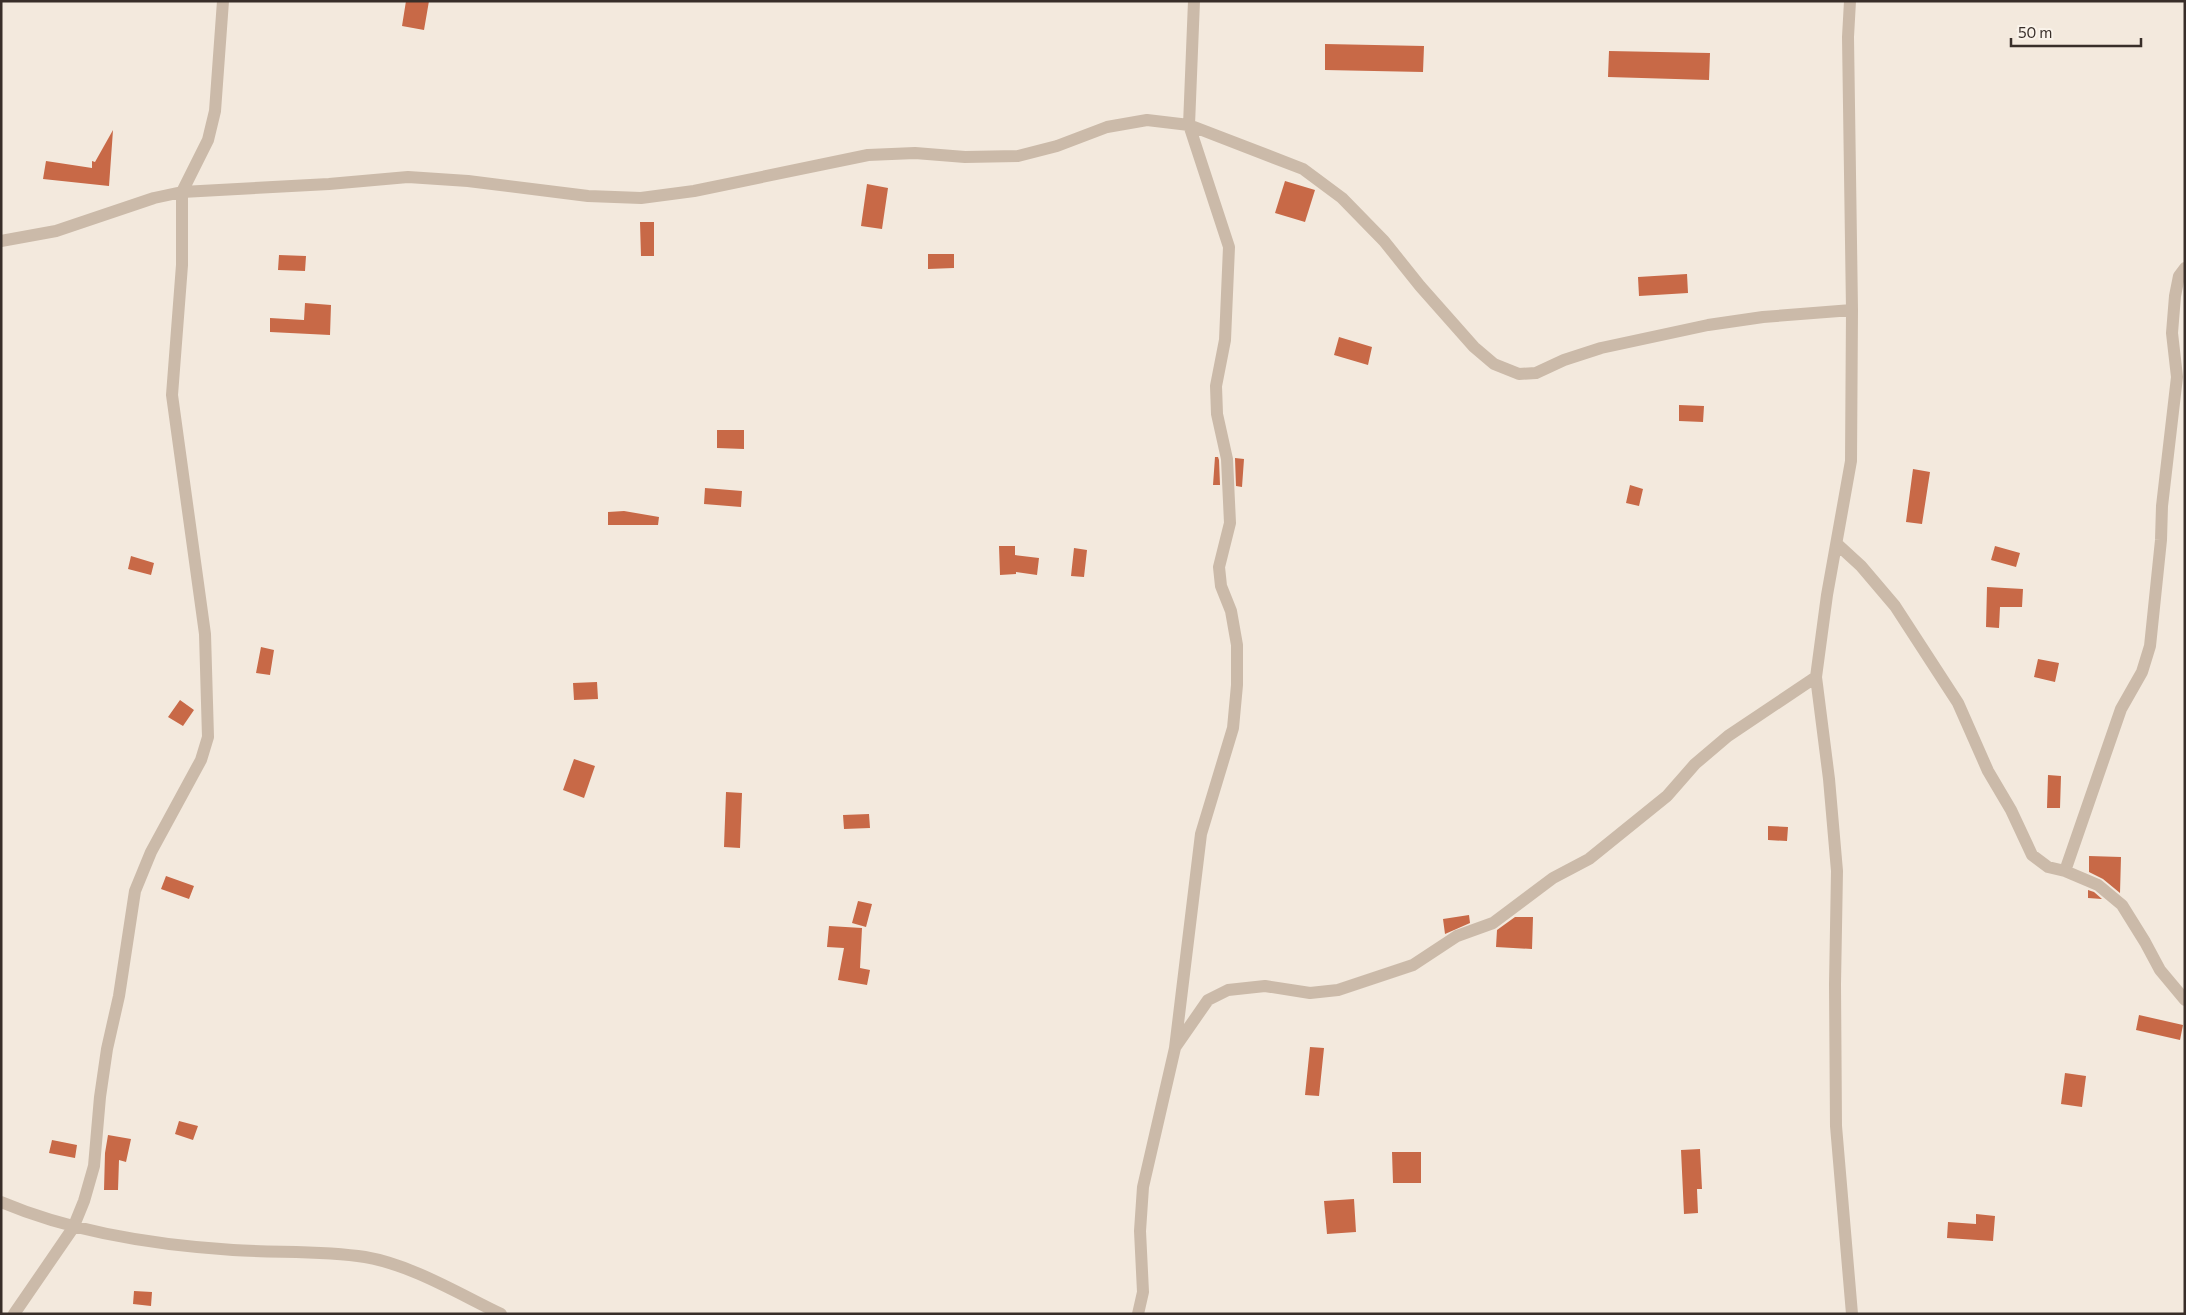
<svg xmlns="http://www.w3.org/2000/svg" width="2186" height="1315" font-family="Commissioner,sans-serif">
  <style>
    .building { fill: #c86947 }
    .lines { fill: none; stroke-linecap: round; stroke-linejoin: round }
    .minor { stroke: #cbbaa9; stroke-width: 12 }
  </style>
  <rect width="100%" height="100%" fill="#f3e9dd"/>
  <path class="building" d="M406,1H429L424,30L402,26Z
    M1325,44L1424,46L1423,72L1325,70Z
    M1609,51L1710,53L1709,80L1608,77Z
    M113,130L109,186L43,179L46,161L92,168V161L95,162Z
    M1285,181L1315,190L1305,222L1275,213Z
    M867,184L888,188L882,229L861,226Z
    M640,222H654V256H641Z
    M928,254H954V268L928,269Z
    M279,255L306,256L305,271L278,270Z
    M1687,274L1688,293L1639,296L1638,277Z
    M305,303L331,305L330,335L270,332V318L304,320Z
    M1339,337L1372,347L1368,365L1334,355Z
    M1679,405L1704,406L1703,422L1679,421Z
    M717,430H744V449L717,448Z
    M1215,457H1218L1219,460L1220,485H1213Z
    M1235,458L1244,459L1242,487L1236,486Z
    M1913,469L1930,472L1922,524L1906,522Z
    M1630,485L1643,489L1639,506L1626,503Z
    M705,488L742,491L741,507L704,504Z
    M624,511L659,517L658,525H608V512Z
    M999,546H1015V555L1039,558L1037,575L1016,572V574L1000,575Z
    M1995,546L2020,553L2016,567L1991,560Z
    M1074,548L1087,550L1084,577L1071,576Z
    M131,556L154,563L151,575L128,569Z
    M1987,587L2023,589L2022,607H2000L1999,628L1986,627Z
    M261,647L274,650L270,675L256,673Z
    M2038,659L2059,663L2055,682L2034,677Z
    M597,682L598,699L574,700L573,683Z
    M180,700L194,710L183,726L168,717Z
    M574,759L595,766L584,798L563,790Z
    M2048,775L2061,776L2060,808H2047Z
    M726,792L742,793L740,848L724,847Z
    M869,814L870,828L844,829L843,815Z
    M1768,826L1788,827L1787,841L1768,840Z
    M2089,856L2121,857L2120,893L2103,879L2089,872Z
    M166,876L194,886L189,899L161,889Z
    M2088,890L2094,892L2102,899L2088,898Z
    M858,901L872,904L866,927L852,923Z
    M1469,915L1470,923L1445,934L1443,919Z
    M1515,917H1533L1532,949L1496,947L1497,930Z
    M829,926L862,928L860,968L870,970L867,985L838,980L844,948L827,947Z
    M2139,1015L2183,1025L2180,1040L2136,1030Z
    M1310,1047L1324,1048L1319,1096L1305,1095Z
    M2065,1073L2086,1076L2082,1107L2061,1104Z
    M179,1121L198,1126L193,1140L175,1134Z
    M108,1135L131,1139L126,1162L119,1160L118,1190H104L105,1153Z
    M52,1140L77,1145L75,1158L49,1153Z
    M1700,1149L1702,1189H1697L1698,1213L1684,1214L1681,1150Z
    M1392,1152H1421V1183H1393Z
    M1354,1199L1356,1232L1327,1234L1324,1201Z
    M1976,1214L1995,1216L1993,1241L1947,1238L1948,1222L1976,1224Z
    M134,1291L152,1292L151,1306L133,1304Z"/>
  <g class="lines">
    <path class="minor" d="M1850,1L1848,37L1852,310L1851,461L1827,595L1816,677L1829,779L1837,871L1835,984L1836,1126L1852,1314
      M1,241L56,231L154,198L182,192L208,140L215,111L223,1
      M1837,544L1861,566L1895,606L1958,703L1988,771L2011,810L2032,855L2048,867L2065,871L2098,885L2122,905L2145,942L2160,970L2185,1000
      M2065,871L2121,709L2142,672L2150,646L2161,540L2162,506L2177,377L2172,333L2175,296L2179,276L2185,268
      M1176,1046L1208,1000L1228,990L1265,986L1310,993L1338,990L1413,965L1457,936L1493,923L1553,878L1589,859L1667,796L1695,764L1728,736L1816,677
      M1,1202C74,1233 155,1245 233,1250C277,1253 322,1250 365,1257C412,1265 459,1294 501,1314
      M14,1314L73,1228L84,1201L94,1166L100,1097L107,1049L119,996L135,891L151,852L201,760L208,737L205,634L172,395L182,265V192L329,184L408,177L468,181L588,196L641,198L694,191L868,155L915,153L965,157L1018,156L1057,146L1107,127L1147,120L1189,125L1303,169L1342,198L1384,241L1420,286L1474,347L1494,364L1519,374L1536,373L1564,360L1601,348L1708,325L1763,317L1852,310
      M1138,1314L1143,1292L1140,1231L1143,1187L1175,1048L1201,834L1233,728L1237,685V645L1231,611L1221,586L1219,567L1230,523L1227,459L1217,414L1216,386L1225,340L1229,247L1189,125L1194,1"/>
  </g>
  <rect width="2186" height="1315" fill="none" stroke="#382e29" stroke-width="5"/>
  <path d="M2011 38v8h130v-8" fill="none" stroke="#382e29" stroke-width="2.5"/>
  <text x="2018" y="38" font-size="15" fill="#382e29" stroke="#faf3ea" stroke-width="4" paint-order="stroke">50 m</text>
</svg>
